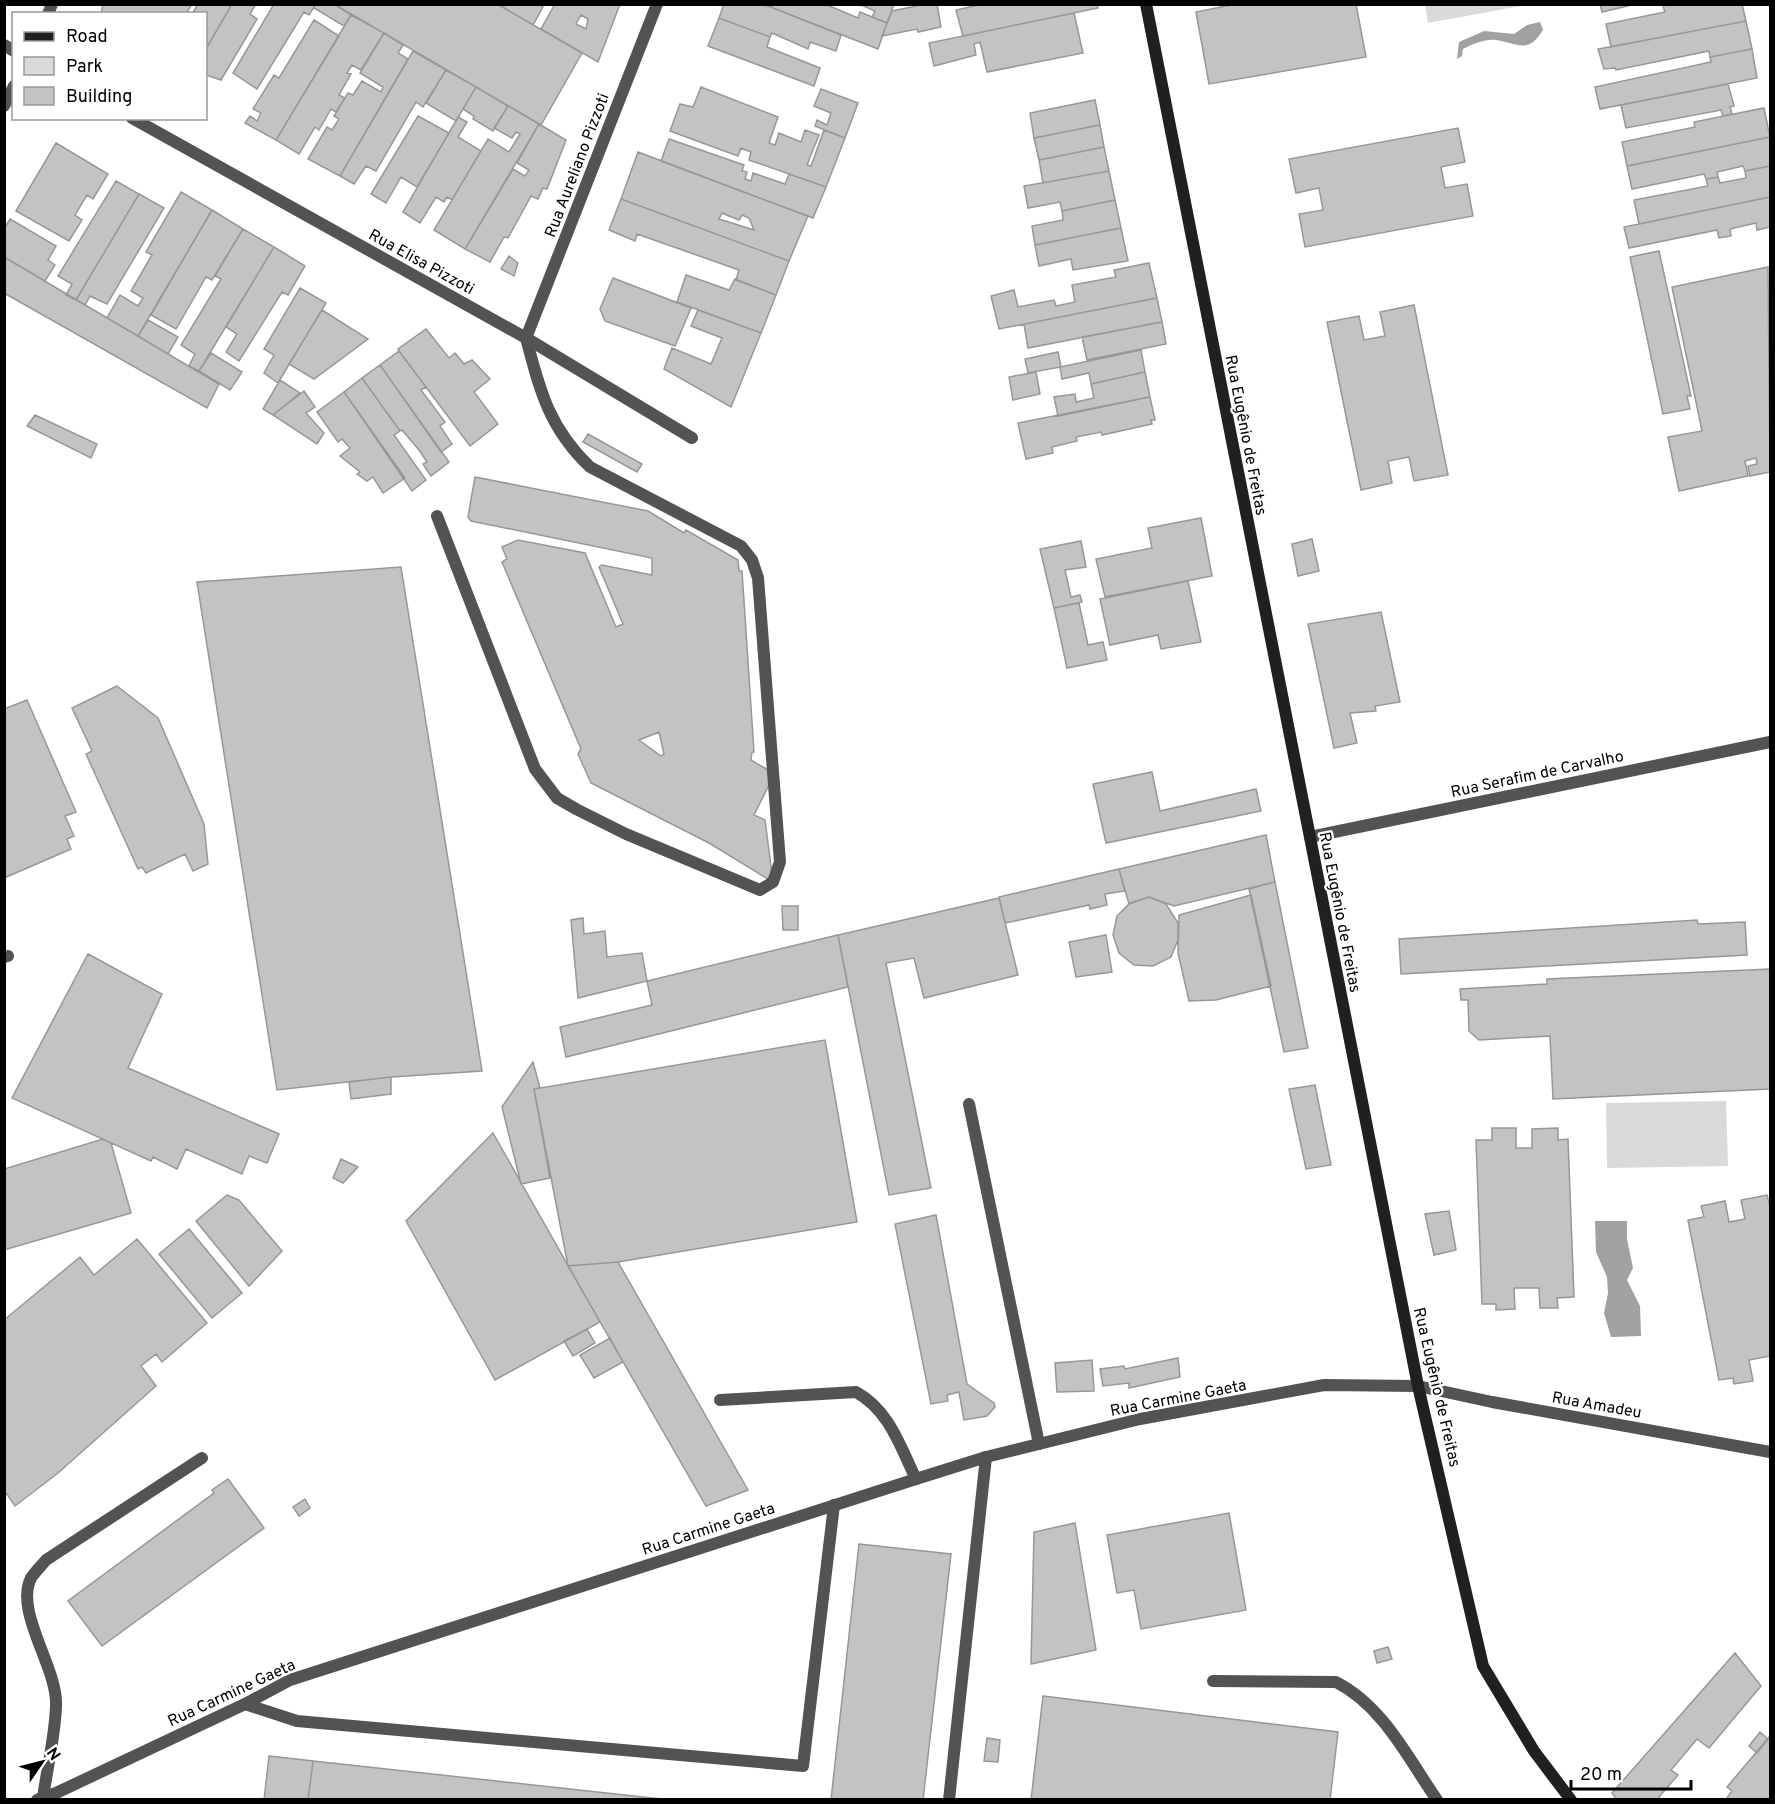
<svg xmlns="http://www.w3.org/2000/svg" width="1775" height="1804" font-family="Overpass,sans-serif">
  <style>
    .green { fill: #dadada }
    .water { fill: #a1a1a1 }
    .building { fill: #c3c3c3; stroke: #979797; stroke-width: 1.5; fill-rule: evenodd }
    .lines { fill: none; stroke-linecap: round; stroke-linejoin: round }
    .lane { stroke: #535353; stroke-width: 12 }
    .street { stroke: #535353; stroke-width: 12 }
    .secondary { stroke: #202020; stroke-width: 12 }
    .labels { text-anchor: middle; stroke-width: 4.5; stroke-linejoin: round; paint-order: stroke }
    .street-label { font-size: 16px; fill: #000; stroke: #fff }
  </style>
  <rect width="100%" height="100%" fill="#fff"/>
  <path class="green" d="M1425,4H1526V5L1428,23Z
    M1726,1101L1728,1166L1607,1168L1606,1103Z"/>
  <path class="water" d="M1540,22L1543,30C1528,55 1517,43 1496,40C1485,39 1473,44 1463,49L1462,56L1457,59L1459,42L1484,31L1514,34L1527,25Z
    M1595,1221H1627V1239L1633,1268L1627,1280L1640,1306L1641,1336L1611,1337L1604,1313L1608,1293L1607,1277L1596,1252Z"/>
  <path class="building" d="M103,4H192L186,14H101Z
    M198,4H232L206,49V14H192Z
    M232,4H256L250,14L257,19L221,80L206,75V49Z
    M274,4H316L309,15L304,12L257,89L233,73Z
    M316,4H334L351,15L344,26L314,8Z
    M334,4H497L582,53L541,125Z
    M505,4H539L543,7L533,25L503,7Z
    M555,4H620L598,62L541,29ZM581,15L588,19L586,29L576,24Z
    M724,4H763L841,35L836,51L810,42L808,49L772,33L770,37L719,18Z
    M763,4H825L858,18L860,12L887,23L878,49Z
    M859,4H894L887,23L872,17L875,11Z
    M926,4H937L941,27L918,32L917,29L882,36L892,11Z
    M983,4H1097L1098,8L963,36L956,10Z
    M1236,4H1356L1366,57L1209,84L1196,12Z
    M1600,4H1636L1602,12Z
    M1669,4H1742L1746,21L1611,47L1606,24L1665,12L1663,6Z
    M1074,13L1083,53L987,72L980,42L974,44L976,55L934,66L929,43Z
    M351,15L384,33L361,70L352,65L347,73L351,74L339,95L345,98L336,112L331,109L319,130L315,127L299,154L276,140Z
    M719,18L770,37L767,47L820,68L814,86L708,46Z
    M314,20L339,36L276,140L245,123L250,116L257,121L261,113L253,109L274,75L279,78Z
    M1746,21L1752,49L1710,57L1709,51L1616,70L1615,68L1604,69L1598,49Z
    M384,33L403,45L398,53L408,59L340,176L308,159L327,127L332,130L339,119L334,116L348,93L353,95L362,81L381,92L383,87L360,73Z
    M1752,49L1757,78L1600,109L1595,87L1711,62L1710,57Z
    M413,51L446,70L423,107L416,102L376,171L366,166L354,184L340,176Z
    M446,70L476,87L456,121L426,103Z
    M1728,84L1734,106L1730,107L1732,114L1723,116L1721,110L1626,128L1621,105Z
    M476,87L508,106L493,131L473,119L474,116L463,109Z
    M701,87L778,117L769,143L775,145L779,133L801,142L805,130L819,135L807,165L811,166L824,130L845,138L826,187L749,160L751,152L741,148L738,156L670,131L680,104L693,107Z
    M821,89L858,103L845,138L815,126L817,120L827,125L831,113L814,106Z
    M1095,100L1100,125L1034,138L1030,113Z
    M508,106L539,124L465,249L434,230L488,139L509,152L520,134L516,132L512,138L494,128Z
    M1764,108L1770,137L1627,166L1622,142L1695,127L1694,122Z
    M418,116L449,133L417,187L401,177L386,203L371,194Z
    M458,117L467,122L458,137L481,151L452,200L447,197L444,202L436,197L420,223L403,212Z
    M539,124L566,140L547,189L543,188L538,199L531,196L508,238L504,237L490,262L465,249L513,169L525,176L529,170L517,163Z
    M1100,125L1104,147L1039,160L1034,138Z
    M1458,128L1465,162L1441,167L1445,188L1467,184L1473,216L1305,247L1299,214L1323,210L1319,188L1296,193L1289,159Z
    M1770,137V166L1745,171L1743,166L1717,172L1718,177L1713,178L1706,179L1704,174L1632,189L1627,166Z
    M669,139L744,165L742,171L747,172L745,179L751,181L753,173L785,184L789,174L826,187L813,218L661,161Z
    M56,143L108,174L93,199L87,195L75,215L82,220L69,241L16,211Z
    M1104,147L1109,171L1043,183L1039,160Z
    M638,152L808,216L789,261L621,199ZM722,213L739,220L742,215L749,218L754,230L719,219Z
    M1770,166V197L1639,224L1634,200L1708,186L1706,179L1718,177L1720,183L1746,178L1745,171Z
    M1109,171L1115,200L1062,211L1060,202L1028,208L1024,186Z
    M116,181L139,194L76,300L66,295L72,284L58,276Z
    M181,192L212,210L138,336L107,318L120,295L138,306L143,298L131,291L152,255L146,252Z
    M139,194L164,208L107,304L90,296L85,305L76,300Z
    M1770,197V227L1757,230L1756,223L1730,229L1731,236L1719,238L1717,230L1629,248L1624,227Z
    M621,199L789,261L776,295L736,280L739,270L637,234L635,241L609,230Z
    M1115,200L1121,228L1035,245L1032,226L1063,220L1062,211Z
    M212,210L243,229L212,280L206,277L176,329L151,315Z
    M10,219L56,246L48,260L55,265L45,281L4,257V229Z
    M1121,228L1128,261L1073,270L1071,259L1039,266L1035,245Z
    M243,229L274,247L199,371L189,366L195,354L181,345L221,279L215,276Z
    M274,247L305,266L288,295L282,292L239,361L226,352L237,334L226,327Z
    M1659,251L1691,396H1687L1690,409L1663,414L1630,257Z
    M509,256L518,263L514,276L501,269Z
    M4,257L219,384L207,408L4,293Z
    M1149,263L1157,298L999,329L991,296L1014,290L1018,307L1054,300L1056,306L1075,302L1072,285L1116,277L1114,270Z
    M1768,267L1770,472L1750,476L1748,466L1757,464L1756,458L1745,461L1748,476L1679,491L1668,437L1702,431L1672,287Z
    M686,275L729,290L735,279L776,295L761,333L677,302Z
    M613,278L691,308L675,346L605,321L600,309Z
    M300,288L326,303L278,383L264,373L274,355L264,349Z
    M1157,298L1162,322L1028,348L1024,324Z
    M1414,305L1448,475L1414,481L1409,457L1388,461L1392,483L1361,490L1327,322L1359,316L1364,340L1385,336L1380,312Z
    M322,310L368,339L314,379L289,364Z
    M698,310L761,333L731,407L664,369L672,348L711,364L722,338L691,326Z
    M148,320L178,337L168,354L138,336Z
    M1162,322L1166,344L1087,360L1082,337Z
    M426,329L449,358L455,353L464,364L472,360L490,379L474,392L498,424L470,446L399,351L398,349Z
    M1141,350L1145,372L1091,384L1089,373L1062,379L1060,367Z
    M399,351L426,387L421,390L445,422L440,426L452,444L441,452L380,365Z
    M1058,352L1061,367L1028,373L1025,359Z
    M211,353L242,372L230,390L199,371Z
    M380,365L449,462L431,476L423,464L427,462L419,450L402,430L400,431L362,378Z
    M1036,372L1040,394L1013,400L1009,377Z
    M1145,372L1150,397L1058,416L1054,397L1075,394L1076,402L1094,398L1091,384Z
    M362,378L400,431L394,435L426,480L412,491L344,392Z
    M280,380L300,393L273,415L263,409Z
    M304,391L315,407L306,413L324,433L317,444L273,415Z
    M344,392L405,478L383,493L373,477L367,481L357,474L360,472L340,456L350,448L342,439L338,442L317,412Z
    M1150,397L1155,420H1151L1152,424L1102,435L1101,432L1076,437L1077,441L1052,447L1053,453L1026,459L1018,423Z
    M35,415L97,444L91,458L27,426Z
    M588,434L642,464L637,472L583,442Z
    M475,477L648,511L684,533L686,530L738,560L739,571H742L754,752H752L751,760L768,770L770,783L754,815L765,820L773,882L709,843L591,783L578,754L581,749L502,562L507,559L502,547L518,540L585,553L616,627L623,624L599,567L602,565L652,575V558L471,521L468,517ZM659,732L664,754L661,756L639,740Z
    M1201,518L1212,576L1105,597L1096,559L1152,548L1148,528Z
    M1312,539L1319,571L1298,576L1292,544Z
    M1081,541L1086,567L1065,570L1071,597L1080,595L1082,602L1054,608L1040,549Z
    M401,567L482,1071L391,1077L277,1090L197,582Z
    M1188,581L1201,642L1161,649L1158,635L1110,645L1100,599Z
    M1079,603L1088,645L1103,642L1107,660L1067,668L1054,608Z
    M1381,612L1400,702L1375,706L1376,711L1350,713L1357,743L1334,748L1308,624Z
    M117,686L158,718L204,824L208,864L193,871L185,854L146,873L142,867L138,869L86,754L92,751L72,708Z
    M27,700L76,812L65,816L74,836L67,839L71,849L4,878V709Z
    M1152,772L1160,811L1256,789L1261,811L1106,843L1093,784Z
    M1266,835L1275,882L1174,906L1149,897L1129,904L1119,869Z
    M1119,869L1125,891L1105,894L1107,905L1090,909L1089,905L1005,923L999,897Z
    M1275,882L1308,1048L1284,1052L1249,889Z
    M1251,895L1271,986L1216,1000L1189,1001L1178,953L1179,915Z
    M1149,897L1166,904L1178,923V940L1171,957L1153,966L1134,965L1119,953L1113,935L1117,916L1130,903Z
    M999,898L1018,975L924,998L914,958L886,963L931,1188L889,1195L838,935Z
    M782,906H798V930H783Z
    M583,918L584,934L605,931L607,957L642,953L647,981L578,998L571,920Z
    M1697,920L1698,924L1745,922L1747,955L1401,974L1399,939Z
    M838,935L848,987L566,1057L560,1027L652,1005L647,981Z
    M1106,935L1112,972L1076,977L1069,942Z
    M88,954L162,994L128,1068L279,1134L267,1163L249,1156L242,1174L186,1149L177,1169L153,1157L151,1161L12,1098Z
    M1770,969V1089L1553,1099L1550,1036L1479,1040L1469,1031L1468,1000H1461L1460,989L1547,984V979Z
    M825,1040L857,1222L618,1262L568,1266L534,1089Z
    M533,1062L540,1088L534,1089L550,1178L521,1184L502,1107Z
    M391,1077V1094L351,1099L349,1082Z
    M1315,1085L1331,1165L1306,1169L1289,1089Z
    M1492,1128H1516V1148H1532V1129L1558,1128V1140L1568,1139L1574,1297L1557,1298L1558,1308H1540L1539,1288H1514L1515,1309L1496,1310V1304H1482L1476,1140H1492Z
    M493,1133L600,1322L495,1380L406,1221Z
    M103,1139L111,1143L131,1213L4,1250V1169Z
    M341,1159L358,1167L343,1183L333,1178Z
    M227,1195L239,1200L282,1251L249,1286L196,1221Z
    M1767,1195L1770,1206V1356L1749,1360L1753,1381L1734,1384L1733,1378L1719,1380L1688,1220L1704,1217L1701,1206L1725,1201L1729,1222L1745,1219L1741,1200Z
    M1449,1211L1456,1250L1434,1255L1425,1214Z
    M936,1215L967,1384L994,1403L995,1407L987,1416L964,1420L959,1392L947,1395L948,1401L931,1404L895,1224Z
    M189,1229L242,1293L212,1318L159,1254Z
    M137,1239L207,1323L162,1362L156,1354L141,1366L156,1386L58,1473L15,1506L4,1490V1320L80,1257L94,1275Z
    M618,1262L748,1490L706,1506L568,1266Z
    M587,1329L595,1343L573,1356L564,1341Z
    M610,1338L623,1362L594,1378L580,1355Z
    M1178,1358L1180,1377L1129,1388V1383L1103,1386L1100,1369L1124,1366L1125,1369Z
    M1092,1360L1094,1391L1057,1392L1055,1363Z
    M228,1479L264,1528L102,1646L68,1601L214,1493L212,1490Z
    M305,1499L310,1508L299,1516L293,1507Z
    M1229,1513L1246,1610L1141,1629L1134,1590L1117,1593L1107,1535Z
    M1075,1523L1096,1650L1031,1664L1034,1532Z
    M859,1544L951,1554L923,1800H831Z
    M1388,1647L1392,1659L1377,1663L1374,1651Z
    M1735,1653L1761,1686L1709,1748L1697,1739L1671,1770L1678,1775L1659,1797L1661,1800H1617L1612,1793Z
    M1043,1696L1338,1732L1330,1800H1031Z
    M1760,1732L1768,1739L1757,1753L1749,1746Z
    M1770,1736V1800H1729L1727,1798L1732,1791L1727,1787Z
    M987,1738L1000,1740L998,1762L984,1761Z
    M269,1756L313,1761L308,1800H264Z
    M313,1761L671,1800H308Z"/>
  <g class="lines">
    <path class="lane" d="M437,516L535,769L557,798L576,809L626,834L760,890L773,882L780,862L758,578L752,560L741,546L590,467C549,428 540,391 526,338
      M4,957L8,956
      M969,1104L1039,1444
      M720,1400L856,1392C889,1410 900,1446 916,1479
      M1213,1681L1336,1682C1383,1706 1408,1758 1437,1800
      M245,1704L297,1721L803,1766L834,1505
      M43,1798C47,1768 55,1737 56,1706C58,1668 14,1612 31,1578C35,1572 41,1566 46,1560L202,1458
      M949,1800L986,1457"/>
    <path class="street" d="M48,14L52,4
      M4,45L14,51
      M4,106L14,86
      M132,118L526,338L692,438
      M526,338L657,4
      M1310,837L1770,742
      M37,1800L56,1793L245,1704L290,1680L916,1479L986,1457L1140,1419L1324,1385L1418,1386L1492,1402L1770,1452"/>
    <path class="secondary" d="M1146,4L1418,1386L1483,1666L1534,1751L1571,1800"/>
  </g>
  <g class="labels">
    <g class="street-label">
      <text transform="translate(576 165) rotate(-69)" y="6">Rua Aureliano Pizzoti</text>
      <text transform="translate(422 261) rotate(29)" y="6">Rua Elisa Pizzoti</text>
      <text transform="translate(1247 435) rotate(79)" y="6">Rua Eugênio de Freitas</text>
      <text transform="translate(1537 773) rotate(-12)" y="6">Rua Serafim de Carvalho</text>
      <text transform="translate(1341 912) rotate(79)" y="6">Rua Eugênio de Freitas</text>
      <text transform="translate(1438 1387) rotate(77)" y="6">Rua Eugênio de Freitas</text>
      <text transform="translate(1178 1397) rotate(-11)" y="6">Rua Carmine Gaeta</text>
      <text transform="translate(1597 1404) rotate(10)" y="6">Rua Amadeu</text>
      <text transform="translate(708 1528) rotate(-18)" y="6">Rua Carmine Gaeta</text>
      <text transform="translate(231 1692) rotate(-25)" y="6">Rua Carmine Gaeta</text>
    </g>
  </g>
  <rect width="1775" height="1804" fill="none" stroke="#000000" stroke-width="12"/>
  <rect x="12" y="12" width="195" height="108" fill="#ffffff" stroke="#999999" stroke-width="1.5"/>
  <rect x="24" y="32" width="30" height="9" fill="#202020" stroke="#999999" stroke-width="1.5"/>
  <text x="66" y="42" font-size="18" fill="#000000">Road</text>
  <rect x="24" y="57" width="30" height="18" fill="#dadada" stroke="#999999" stroke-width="1.5"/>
  <text x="66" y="72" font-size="18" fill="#000000">Park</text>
  <rect x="24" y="87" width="30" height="18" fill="#c3c3c3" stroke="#999999" stroke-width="1.5"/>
  <text x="66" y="102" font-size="18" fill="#000000">Building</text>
  <g transform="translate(42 1762) rotate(55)" stroke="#ffffff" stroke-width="4.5" paint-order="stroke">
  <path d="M0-4.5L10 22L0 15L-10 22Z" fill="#000000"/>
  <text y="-9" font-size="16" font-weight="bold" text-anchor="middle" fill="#000000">N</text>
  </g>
  <path d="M1571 1780v9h120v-9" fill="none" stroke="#000000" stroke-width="3"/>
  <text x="1580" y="1780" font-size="18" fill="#000000" stroke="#ffffff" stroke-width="4.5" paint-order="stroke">20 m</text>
</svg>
